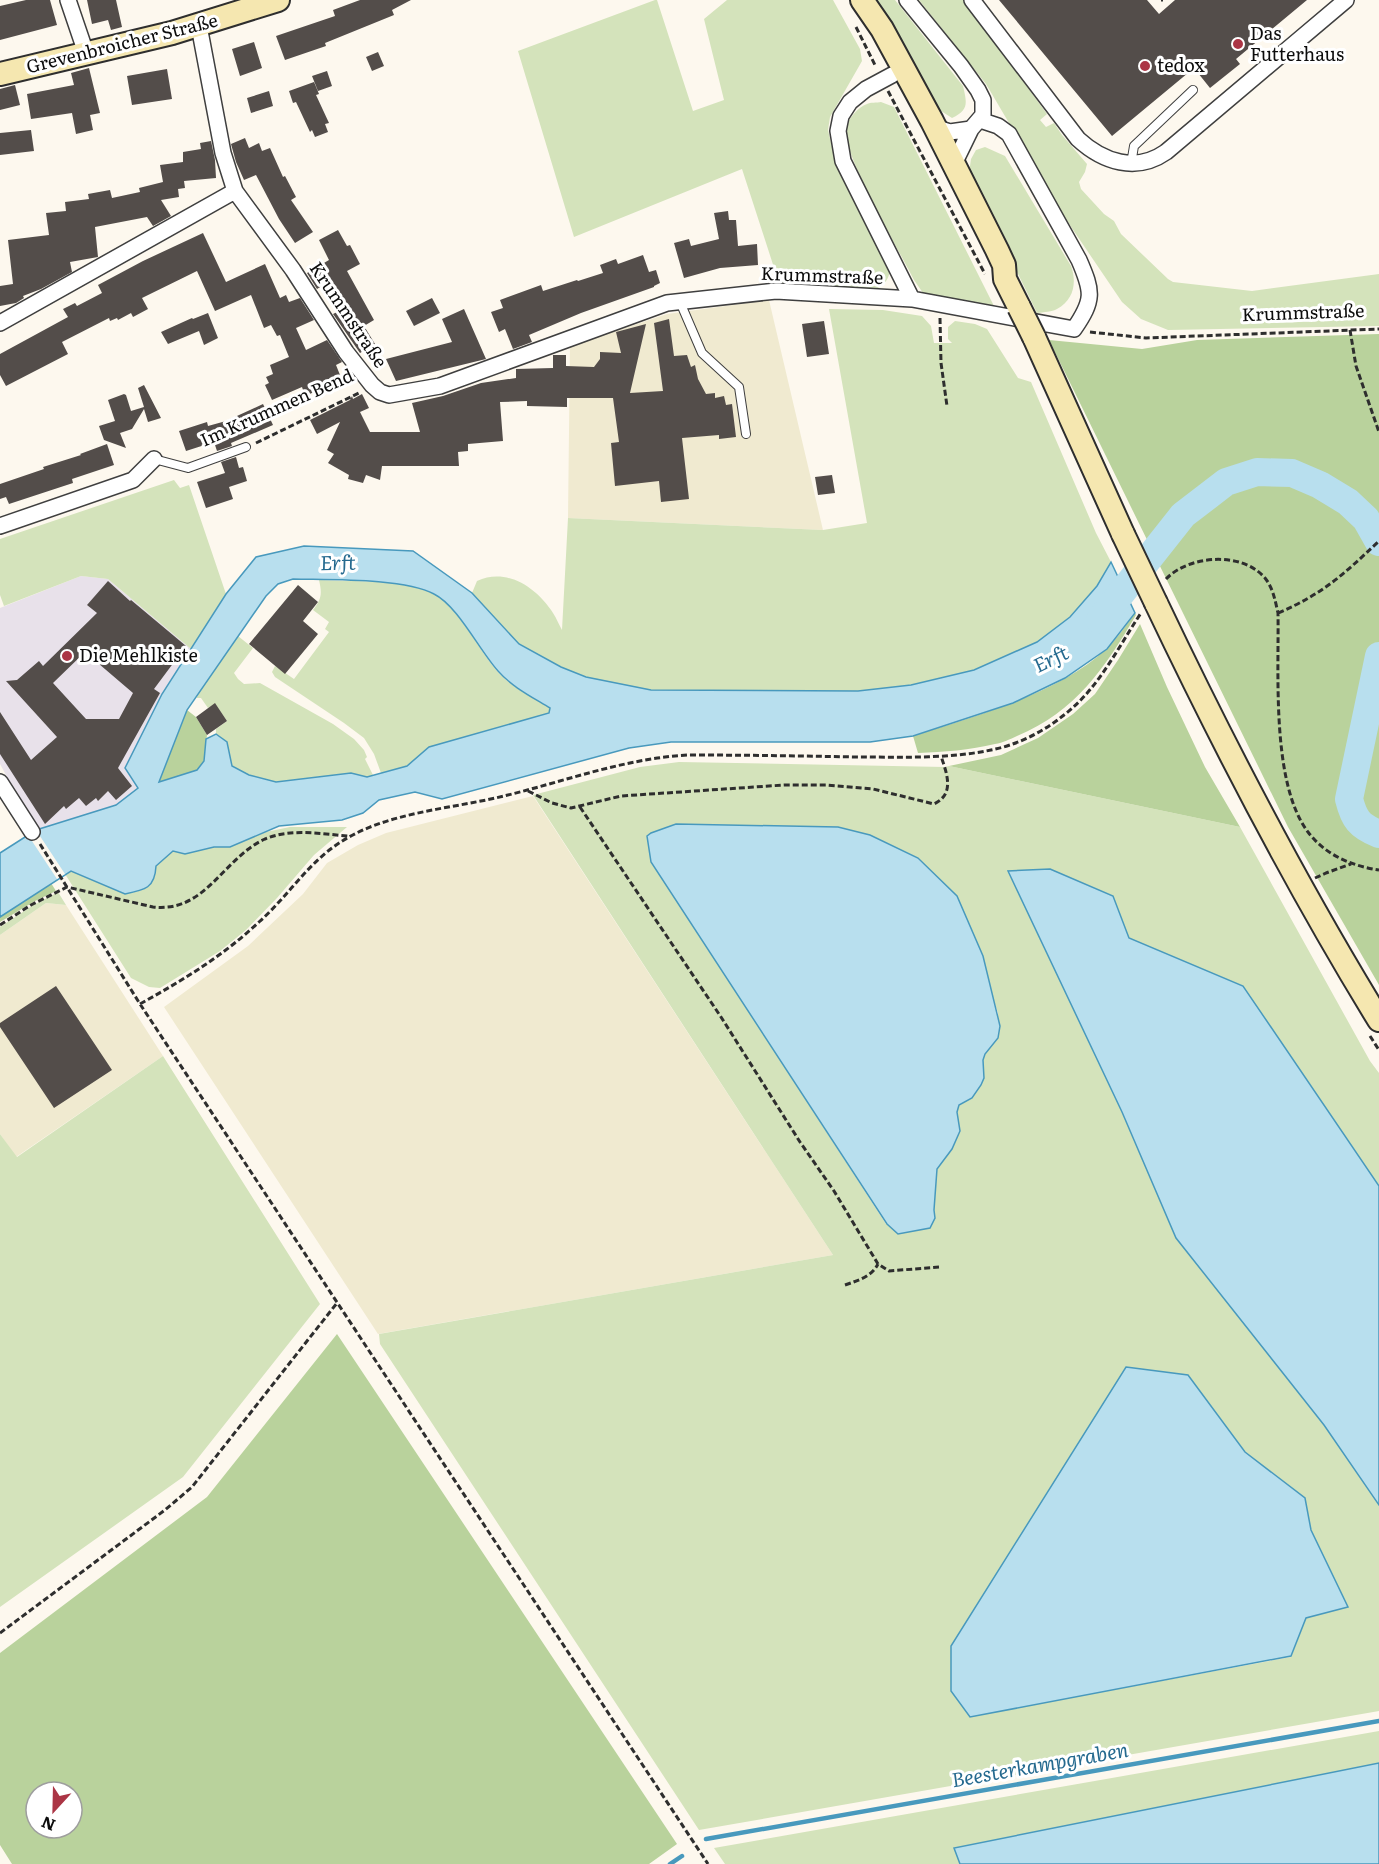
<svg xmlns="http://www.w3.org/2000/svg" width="1379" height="1864" font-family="Literata,serif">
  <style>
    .industrial { fill: #e8e1ea }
    .farmland { fill: #f0ead0 }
    .green { fill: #d4e3bb; fill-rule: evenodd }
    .forest { fill: #b9d29c; fill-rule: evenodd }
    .water { fill: #b8dfee; stroke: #4899bd; stroke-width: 1.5; fill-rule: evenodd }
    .pier { fill: #fdf8ee }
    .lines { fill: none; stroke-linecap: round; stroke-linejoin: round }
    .stream { stroke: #4899bd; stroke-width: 4.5 }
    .river { stroke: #b8dfee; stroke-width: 28 }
    .building { fill: #534d4a; fill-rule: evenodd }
    .lane-casing { stroke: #3f3f3f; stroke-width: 10 }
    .street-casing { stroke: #3f3f3f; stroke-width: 18 }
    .secondary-casing { stroke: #2e2e2e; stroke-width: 26 }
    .path { stroke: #2e2e2e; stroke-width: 3; stroke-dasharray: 6 3; stroke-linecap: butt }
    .lane { stroke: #fff; stroke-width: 8 }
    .street { stroke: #fff; stroke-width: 15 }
    .secondary { stroke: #f5e7b0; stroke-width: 22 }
    .secondary-bridge-casing { stroke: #2e2e2e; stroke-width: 26; stroke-linecap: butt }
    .secondary-bridge { stroke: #f5e7b0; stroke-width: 22 }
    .poi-dot { fill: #ab3545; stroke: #fff; stroke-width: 2 }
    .labels { text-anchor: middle; stroke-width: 6; stroke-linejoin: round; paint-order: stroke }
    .poi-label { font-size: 18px; fill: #0c0c0c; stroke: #fff; text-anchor: start }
    .street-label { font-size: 18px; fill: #0c0c0c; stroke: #fff }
    .water-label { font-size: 20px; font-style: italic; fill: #256a8f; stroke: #fff }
  </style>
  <rect width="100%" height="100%" fill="#fdf8ee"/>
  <path class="industrial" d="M81,576L108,579L191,649L162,694L125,768L138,787L116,805L36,830L0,764V608Z"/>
  <path class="farmland" d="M769,300L823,530L568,518L570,346L667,314Z
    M533,796L833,1255L378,1334L164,1007L248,946L303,894L327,863L358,845L386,833Z
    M46,903L66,905L163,1056L16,1157L0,1134V935Z"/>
  <path class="green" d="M655,0H657L693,111L724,100L704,19L727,0H833L860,49L862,61L830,117L828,130L834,156L890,270C889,282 880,289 868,292L863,290L779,283L742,169L574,237L518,51Z
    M875,0H895L963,86C967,103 969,110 952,118L938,109Z
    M919,0H964L1047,114L1040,120L1046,127L1054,123L1062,135L1087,164L1085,172L1079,182L1081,189L1104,214L1114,221L1121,234L1168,279L1173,282L1252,291L1379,274V326L1168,330L1141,319L1122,302L1065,218L986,84Z
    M881,102L894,107L995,308L933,297L923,293L914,280C901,254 840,150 846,128C848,119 858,107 867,104C870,102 877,103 881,102Z
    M985,147L1005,156L1071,266C1077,282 1074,300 1057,309C1052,312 1044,312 1037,313L969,173L971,159L976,150Z
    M829,309L883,310L922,316L931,326L934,343H952L948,339V327L955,321L975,324L987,329L1018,378L1031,382L1096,533L1111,562L1097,586L1070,617L1037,642L974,670L911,685L858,691L651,690L586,677L561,667L519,644L472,593L477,581C507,567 537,588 553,613C557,619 559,625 562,630L568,518L823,530L867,523Z
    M174,480L180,488L189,485L226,594L191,649L108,579L81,576L4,606L0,595V539Z
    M319,580C354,582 401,579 433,593C456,604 479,650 497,671C511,687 532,697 550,707L549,713L417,759L407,766L381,773L374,754L364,738L344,723L275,677L272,672L275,666L294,679L329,632L325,629L329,622L313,610C322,599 322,593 319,580Z
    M238,636L253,648L234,673L238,679L244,684L260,683L333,724L354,739L364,750L367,757L365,759L373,775L367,777L351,773L276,782L249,775L232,766L227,742L216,734V729L227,721L215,704L208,708L201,698H197L196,696Z
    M679,762L945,767L949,766L1240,827L1370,1061L1379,1073V1186L1243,986L1128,938L1113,896L1050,869L1008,871L1122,1112L1176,1238L1324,1425L1379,1505V1711L699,1830L380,1344L379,1334L833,1255L533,795L640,767ZM676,824L838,827L992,995L998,1013V1038L985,1054L983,1060L984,1078L972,1098L959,1105L957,1112L960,1131L952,1149L937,1169L934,1210L935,1218L886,1224L652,862L647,837L651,833ZM1188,1376L1245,1452L1305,1498L1311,1530L1348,1607L1306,1618L1291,1657L971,1716Z
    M290,827H347L314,855L277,898L246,930L220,951L160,988L149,987L131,978L65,874L71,871L125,894C145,890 155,888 156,866L173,851L185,854L214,847H230L256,834Z
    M58,892L66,905L46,903L0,935V927L32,906Z
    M163,1056L320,1304L183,1477L0,1607V1134L17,1157Z
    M1379,1731V1763L955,1848L960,1864H725L714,1848Z"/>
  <path class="forest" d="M1379,334V985L1288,827L1049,340L1142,349L1197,340Z
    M1135,613L1136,615C1105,668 1075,712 1017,736C1010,739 1003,743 995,744C970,750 944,752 918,753L913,736C973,717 1060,693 1106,649C1117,639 1126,625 1135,613Z
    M1140,624L1167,687L1205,767L1240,827L949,766L1001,755L1038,738L1073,714L1095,694L1118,660Z
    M187,710L196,717L207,735L204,761L197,770L159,782Z
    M51,883L56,891L35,901L0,922V917Z
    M337,1334L677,1844L649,1864H12L0,1845V1653L207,1497ZM36,1792H72V1828H36Z"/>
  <path class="water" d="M304,546L413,551L472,593L519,644L561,667L586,677L651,690L858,691L911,685L974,670L1037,642L1070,617L1097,586L1111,562L1135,613L1107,649L1065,678L1013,703L913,736L870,742H671L629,748L442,799L415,792L379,800L363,813L342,820L279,826L230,847H214L185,854L173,851L156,866C155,888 145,890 125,894L71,871L0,917V853L36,830L116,805L138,788L125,768L162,694L226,594L256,557ZM293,579C329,580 404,578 434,594C458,606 479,650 498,671C512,687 532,697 550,708L549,713L429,747L407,766L367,777L351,773L276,782L249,775L232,766L227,742L216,734L206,739L204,761L197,770L159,782L187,710L266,596L278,584Z
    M676,824L838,827L870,835L918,858L957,896L983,956L1000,1026L998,1038L985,1054L983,1060L984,1078L981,1085L972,1098L959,1105L957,1112L960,1131L952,1149L937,1169L934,1210L935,1218L930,1228L898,1234L887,1224L651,862L647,836L651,833Z
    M1050,869L1113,896L1129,938L1243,986L1379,1186V1505L1324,1425L1176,1238L1122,1112L1008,871Z
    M1126,1367L1188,1375L1245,1452L1305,1498L1311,1530L1348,1607L1306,1618L1291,1656L970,1717L951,1691V1646Z
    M1379,1763V1864H960L954,1848Z"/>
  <path class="pier" d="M36,830L65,874L57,879L28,835Z"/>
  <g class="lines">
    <path class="stream" d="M706,1839L1379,1721
      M670,1864L682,1856"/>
    <path class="river" d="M1100,620L1183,515L1226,482L1257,472L1292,473L1320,485L1348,502L1366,519L1379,542
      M1379,656L1349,799C1354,819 1359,826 1379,834"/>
  </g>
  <path class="building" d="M26,0H50L57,25L0,40V6Z
    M87,0H116L122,27L111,30L108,20L92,24Z
    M360,0H411L392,10L394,15L325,43L326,46L285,60L276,36L335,16L333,10Z
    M999,0H1147L1159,14L1175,0H1307L1236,59L1240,64L1210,88L1194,68L1112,136Z
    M254,42L262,68L240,76L232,49Z
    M378,52L384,66L372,71L366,57Z
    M89,68L100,113L90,115L93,130L76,134L72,113L31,119L27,94L74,85L71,73Z
    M167,69L172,99L132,105L127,76Z
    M327,71L332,86L318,91L312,76Z
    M314,82L319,94L316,95L329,123L325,124L328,132L315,137L312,130L310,132L296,102L293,103L289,91Z
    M15,85L20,105L0,110V89Z
    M269,91L273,106L251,113L247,98Z
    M31,130L34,151L0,155V133Z
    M245,138L249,148L259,143L262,151L270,148L283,177L285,176L296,197L291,200L313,232L295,243L279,219L256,175L244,180L236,162L231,144Z
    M211,141L215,160L216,178L184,181L185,188L178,189L179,197L161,200L171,216L153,226L147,217L95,227L98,257L70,262L72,272L41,289L23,296L24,298L16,303L0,306V286L13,284L8,240L49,235L46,213L66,211L65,202L89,199L88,194L110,190L112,198L140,192L139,188L163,182L160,165L183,162V152L201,149L200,143Z
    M728,211L729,220H736L738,246L757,244L758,265L720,268L684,278L674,243L689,239L691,246L719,239L714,213Z
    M338,230L347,246L350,245L360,264L347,271L374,320L364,326L375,344L360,353L333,314L345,308L330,281L317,289L307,273L329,260L319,240Z
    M203,233L226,282L265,264L280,298L286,295L289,302L300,298L314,320L296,328L306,350L327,340L342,362L336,365L342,380L305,396L302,387L272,400L265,385L269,383L266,377L273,374L270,365L289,357L280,335L277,336L271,325L264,328L251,295L215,311L197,271L142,298L148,309L133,317L131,313L118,320L117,318L110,321L109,318L62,342L68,354L6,386L0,375V354L68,317L63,309L75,303L77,306L102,293L98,285L143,261Z
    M643,255L649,272L656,270L660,283L654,286V287L581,313L529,335L532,342L513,349L505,329L499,332L491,312L503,308L500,300L541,285L543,291L577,280L578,281L603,273L600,265L616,259L618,264Z
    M432,298L440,313L414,326L406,311Z
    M464,309L486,359L396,381L386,359L452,342L442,319Z
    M208,313L218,338L204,345L199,331L168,344L161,332L192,318L193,319Z
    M669,319L674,356L687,355L691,367L695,365L698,379L706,394L715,393V398L724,396L726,405L732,404L736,437L719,439V435L682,438L689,499L661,502L659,481L615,486L611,443L619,442L613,398H567V407L527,406V401L500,402L503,441L468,444V451L458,452L459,466H382L380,480L366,475L363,483L348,479L349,475L328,463L334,454L327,450L340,422L317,434L310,420L350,400L352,396L353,399L362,394L369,408L360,412L370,432H420L412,403L443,396L481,383L516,378V369L553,368V355H566V366L594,367L600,359V352L621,353L616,332L646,324L630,393L663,391L654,323Z
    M824,321L829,354L807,357L802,324Z
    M144,385L161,418L148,422L144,409L132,429L120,433L126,448L104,440L99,426L115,421L108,400L124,394L126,395L131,411L144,407L138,388Z
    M263,404L273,425L231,443L232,446L217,451L214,442L186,451L179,431L207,422L208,426L226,421Z
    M107,444L114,465L72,479L73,483L9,504L6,497L0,499V484L44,469L43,467L81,455L80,454Z
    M236,457L239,468L243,467L247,481L229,487L233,499L206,508L197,482L225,473L221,462Z
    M832,475L835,493L818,495L815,477Z
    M108,581L130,601L131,600L186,646L154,689L160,693L118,768L132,786L116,800L108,791L98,801L96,798L86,806L79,798L66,809L64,806L45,824L0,754V712L31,760L57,737L6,681L17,680L39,661L43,666L97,613L87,605ZM85,652L133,693L119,719H86L53,683Z
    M298,585L318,602L303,621L318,634L285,674L249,644Z
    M215,703L227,721L207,735L196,717Z
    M56,986L112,1070L54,1108L0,1027V1023Z"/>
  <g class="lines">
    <g class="lane-casing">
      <path id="lane" d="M1131,164L1134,146L1193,90
        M680,302L702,353L739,387L746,434
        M154,459L188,468L246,447"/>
    </g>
    <g class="street-casing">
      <path id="street" d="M68,0L86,53
        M907,0L961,66L978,90L983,100V115L971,129L954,164
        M972,0L1078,139C1103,162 1136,173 1166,152L1346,0
        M199,26L223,153L235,191L293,270L346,352L372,385L380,392L389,395L440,386L667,303L776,291L912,299L1074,329C1094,300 1093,292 1079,260L1009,134L998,126L980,120
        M892,75L866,89L850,102L841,116L838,131L843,161L912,299
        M935,127L950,132L971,129
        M0,323L235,191
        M0,526L133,480L154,459
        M0,782L32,832"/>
    </g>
    <g class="secondary-casing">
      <path id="secondary" d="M862,0L882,29L932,121L997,250L1004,265L1005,279L1019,307
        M0,74L172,33L278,0
        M1034,337L1123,534
        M1156,603C1224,746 1296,885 1379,1020"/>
    </g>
    <path class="path" d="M1161,0H1163
      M856,27L876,67
      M888,91L985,274
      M940,318L941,363L947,406
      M1350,330L1356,366L1379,432
      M1090,332L1146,338L1379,329
      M256,443L361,392
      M1166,579C1189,555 1242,551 1265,578C1273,588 1275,600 1278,613C1279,673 1271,783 1308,832C1325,855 1352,866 1379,870
      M1278,613C1323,594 1344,574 1379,541
      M528,791L552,803L571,808L621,796L784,785H827L873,789L934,804C955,794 947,774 941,756
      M580,807L721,1017L800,1142L834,1191L878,1264L889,1271L939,1267
      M40,844L140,1004L708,1864
      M1315,878L1326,873L1351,864
      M0,925L31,905L67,887L153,907C206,913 223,858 265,839C291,828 321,834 348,836
      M140,1004C183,980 223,956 259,922C285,899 304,869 332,848C380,812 447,810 504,796C566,781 626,758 689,755C746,755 802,756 859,757C902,757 948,759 991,750C1017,745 1043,732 1064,715C1099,688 1117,649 1141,613
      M1370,1036L1379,1050
      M845,1285C859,1280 871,1277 878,1264
      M0,1633L165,1510L192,1487L337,1303"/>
    <use href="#lane" class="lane"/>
    <use href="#street" class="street"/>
    <use href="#secondary" class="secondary"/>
    <g class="secondary-bridge-casing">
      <path id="secondary-bridge" d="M1019,307L1034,337
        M1123,534L1156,603"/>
    </g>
    <use href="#secondary-bridge" class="secondary-bridge"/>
  </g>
  <g class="poi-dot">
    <circle cx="1238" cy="44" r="6"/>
    <circle cx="1145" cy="66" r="6"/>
    <circle cx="67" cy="656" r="6"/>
  </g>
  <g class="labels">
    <g class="poi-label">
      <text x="1250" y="40">Das<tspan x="1250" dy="21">Futterhaus</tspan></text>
      <text x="1157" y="72">tedox</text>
      <text x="79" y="662">Die Mehlkiste</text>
    </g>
    <g class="street-label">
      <text transform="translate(122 44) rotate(-14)" y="6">Grevenbroicher Straße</text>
      <text transform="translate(822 276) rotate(2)" y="6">Krummstraße</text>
      <text transform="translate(1303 313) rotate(-2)" y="6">Krummstraße</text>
      <text transform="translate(348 315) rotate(56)" y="6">Krummstraße</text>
      <text transform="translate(277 408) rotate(-24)" y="6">Im Krummen Bend</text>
    </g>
    <g class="water-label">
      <text transform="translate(338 563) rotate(-1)" y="7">Erft</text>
      <text transform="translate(1051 659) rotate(-26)" y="7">Erft</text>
      <text transform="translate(1040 1765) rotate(-10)" y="7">Beesterkampgraben</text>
    </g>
  </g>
  <g transform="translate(54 1810) rotate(202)"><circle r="28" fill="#ffffff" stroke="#9e9e9e" stroke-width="1.5"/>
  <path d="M0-4.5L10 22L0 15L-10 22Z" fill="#ab3545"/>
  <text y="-9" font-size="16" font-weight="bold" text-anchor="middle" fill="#0c0c0c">N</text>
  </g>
</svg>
